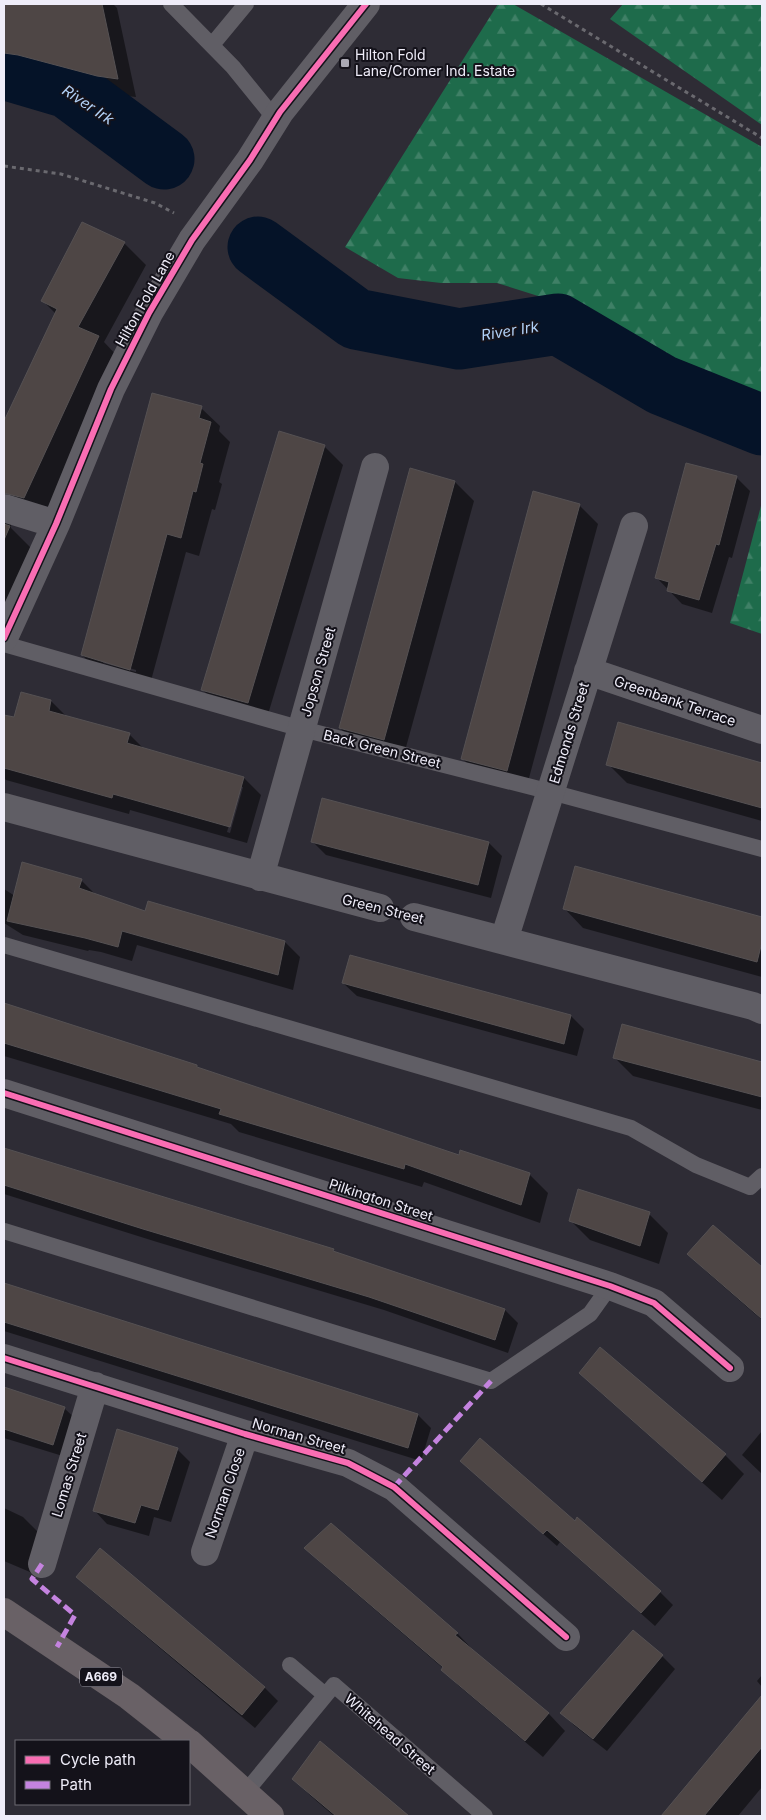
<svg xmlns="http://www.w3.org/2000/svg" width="766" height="1820" font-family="Inter,sans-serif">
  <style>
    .forest { fill: url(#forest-firs) }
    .shadow { fill: #0007; fill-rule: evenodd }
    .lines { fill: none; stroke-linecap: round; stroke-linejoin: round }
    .river { stroke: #051328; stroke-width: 61 }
    .building { fill: #4e4645; stroke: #555153 }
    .path { stroke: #6a696f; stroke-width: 3; stroke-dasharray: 4 4; stroke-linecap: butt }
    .lane { stroke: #605e65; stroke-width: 16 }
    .street { stroke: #605e65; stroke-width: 28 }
    .primary { stroke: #696166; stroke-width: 28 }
    .quiet { stroke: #c483df; stroke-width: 5; stroke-dasharray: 10 5; stroke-linecap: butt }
    .cycleway-casing { stroke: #14121a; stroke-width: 9 }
    .cycleway { stroke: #f96db3; stroke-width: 6 }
    .poi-dot { fill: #aba9b4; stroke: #14121a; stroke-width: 2 }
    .labels { text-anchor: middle; stroke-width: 4; stroke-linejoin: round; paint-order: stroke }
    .shield { fill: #14121a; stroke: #adabb6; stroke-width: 1 }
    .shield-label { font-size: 12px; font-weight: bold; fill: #efedf9 }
    .poi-label { font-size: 14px; fill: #efedf9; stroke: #14121a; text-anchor: start }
    .street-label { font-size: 14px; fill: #efedf9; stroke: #14121a }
    .water-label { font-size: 15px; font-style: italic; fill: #b2d1f7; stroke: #14121a }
  </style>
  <defs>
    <pattern id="forest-firs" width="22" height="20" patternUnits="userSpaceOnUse" patternTransform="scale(1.25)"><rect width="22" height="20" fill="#1e6b4b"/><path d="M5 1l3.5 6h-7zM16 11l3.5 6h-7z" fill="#3f8066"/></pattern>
  </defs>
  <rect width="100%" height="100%" fill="#2e2c35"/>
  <path class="forest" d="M498,4H513L762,147V404L747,399L554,301L497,283H441L398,278L345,247Z
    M623,4H762V125L610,19Z
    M762,502V634L730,623Z"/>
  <path class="shadow" d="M4,4H113L117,8L136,97L117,95L38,73L4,69Z
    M124,243L146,265L104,342L120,359L46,519L16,518L11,525V528L32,549L25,609L4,603V424L56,314L42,300Z
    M201,408L220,426L219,431L230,442L219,482L222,484L215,510L212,509L199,556L186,552L149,688L101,674L82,655ZM103,660L136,670V672L103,663Z
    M324,446L343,465L266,721L221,708L202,689Z
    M687,464L737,478L750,491L732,558L729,557L712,613L682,604L656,577Z
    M455,482L474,501L403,758L359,747L340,728Z
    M579,505L598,524L526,789L482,778L463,759Z
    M22,693L51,701L67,717L129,734L145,750L244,778L261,795L247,843L130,810L129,814L6,780L4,778V716L15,719ZM240,787H243L230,833L227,832Z
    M619,724L762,764V821L627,783L608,764Z
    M312,841L489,843L502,856L491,898L326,855Z
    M576,867L762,919V977L583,928L565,909Z
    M81,880L96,895L146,913L149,903L285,942L300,957L293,990L137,945L132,961L101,952L89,950L88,951L23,935L4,923V889L15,896Z
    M343,983L571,1016L584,1029L577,1056L357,996Z
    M4,1004L197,1066L201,1070L460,1156L529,1174L548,1193L540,1223L424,1182L422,1187L239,1132L231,1124L4,1056Z
    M622,1026L762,1063V1110L633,1076L614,1057Z
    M4,1149L333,1250L337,1254L505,1310L518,1323L508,1353L384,1310L157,1242L4,1194Z
    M649,1214L668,1233L659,1264L590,1240L571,1221Z
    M713,1227L762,1268V1320L707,1272L689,1254Z
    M4,1285L418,1415L431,1428L421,1461L4,1331Z
    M600,1348L725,1455L744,1474L722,1500L600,1392L581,1373Z
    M4,1388L64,1408L78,1421L66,1457L4,1438Z
    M762,1431V1474L742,1455Z
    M177,1449L190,1462L171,1522L154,1517L149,1536L107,1524L94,1510Z
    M475,1474L660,1592L673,1605L655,1626L560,1542L557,1546Z
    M4,1508L23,1517L47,1541L37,1575L4,1561Z
    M306,1548L457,1633L473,1650L472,1651L549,1714L565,1731L543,1757L459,1686L443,1670L444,1669L322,1564Z
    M101,1550L265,1688L278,1701L255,1728L91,1590L78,1577Z
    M662,1656L675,1669L607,1751L575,1726L562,1713Z
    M762,1675V1687L757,1681Z
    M762,1697V1787L738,1816H662Z
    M321,1743L407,1816H334L312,1797L293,1779Z"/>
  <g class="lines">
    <path class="river" d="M4,69L68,88L164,159
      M258,247L356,319L459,339L558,324L662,385L762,425"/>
  </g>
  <path class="building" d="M4,4H102L118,79L97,76L18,55L4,53Z
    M82,222L125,242L78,327L99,336L24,498L4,493V421L57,309L41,301Z
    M152,393L202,406L199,418L211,422L200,463L203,464L196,492L193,491L181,538L167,534L130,670L81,655Z
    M279,431L325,445L248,703L201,690Z
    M686,463L737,476L719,545L716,544L699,600L667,591L669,582L655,578Z
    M410,468L455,481L384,740L339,728Z
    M533,491L580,504L507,771L461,759Z
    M4,524L10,526L4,540Z
    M21,692L51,700L49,711L130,733L127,743L244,777L230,827L113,794L112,798L4,768V715L14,717Z
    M618,722L762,763V808L606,765Z
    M322,798L489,842L478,885L311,842Z
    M22,862L82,879L79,888L145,911L148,901L285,941L278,975L122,931L118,947L85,938L7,921Z
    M575,866L762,917V942L757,962L563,909Z
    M350,955L571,1015L564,1044L342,983Z
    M4,1003L197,1065V1067L459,1155L460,1150L530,1173L521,1205L405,1164L404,1169L219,1114L221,1109L4,1043Z
    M622,1024L762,1062V1097L613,1058Z
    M4,1148L334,1249L333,1251L505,1309L495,1340L369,1297L143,1229L4,1185Z
    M578,1189L650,1212L640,1246L569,1221Z
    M713,1225L762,1267V1319L687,1254Z
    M4,1283L418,1414L408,1448L4,1322Z
    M600,1347L726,1454L702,1482L579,1373Z
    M4,1387L65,1407L53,1445L4,1429Z
    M117,1429L178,1448L158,1510L141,1505L135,1523L93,1511Z
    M480,1438L575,1521L577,1517L661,1591L641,1613L547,1530L543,1534L460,1461Z
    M331,1523L458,1633L455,1635L549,1713L525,1741L441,1670L443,1667L304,1548Z
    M100,1548L265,1687L242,1715L76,1577Z
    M633,1630L663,1655L593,1739L560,1713Z
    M762,1695V1747L704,1816H661Z
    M320,1741L409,1816H336L292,1779Z"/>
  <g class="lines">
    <path class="path" d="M541,4L762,138
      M4,166L61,174L155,203L174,213"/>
    <path class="lane" d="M171,4L233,67L276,120
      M212,45L246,4
      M4,644L302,729L551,792L762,849
      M4,945L631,1128L696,1165L750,1187L762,1176
      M4,1231L491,1381L590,1314L610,1286
      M290,1665L325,1695
      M244,1794L334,1685L485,1816"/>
    <path class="street" d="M4,508L56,524
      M4,638L56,524L111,389L149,313L192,240L250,160L280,112L366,4
      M588,671L762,730
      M4,807L380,908
      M260,877L375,467
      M414,917L753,1006L762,1010
      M504,940L634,526
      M4,1093L610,1286L654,1303L730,1368
      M4,1358L245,1434L348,1463L394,1487L566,1637
      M205,1552L245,1434
      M42,1564L95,1386"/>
    <path class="primary" d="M4,1612L129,1696L186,1741
      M189,1743L270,1816"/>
    <path class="quiet" d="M394,1487L491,1381
      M42,1564L32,1579L75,1615L57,1647"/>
    <g class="cycleway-casing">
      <path id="cycleway" d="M4,638L56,524L111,389L149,313L192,240L250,160L280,112L366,4
        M4,1093L610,1286L654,1303L730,1368
        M4,1358L245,1434L348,1463L394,1487L566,1637"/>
    </g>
    <use href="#cycleway" class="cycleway"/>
  </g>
  <rect class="poi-dot" x="340" y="58" width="10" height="10" rx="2.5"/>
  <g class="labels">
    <rect class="shield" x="80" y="1667.5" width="42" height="19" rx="4"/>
    <g class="shield-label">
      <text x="101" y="1681">A669</text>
    </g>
    <g class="poi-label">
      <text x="355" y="60">Hilton Fold<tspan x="355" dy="16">Lane/Cromer Ind. Estate</tspan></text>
    </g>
    <g class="street-label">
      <text transform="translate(145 299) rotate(-61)" y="5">Hilton Fold Lane</text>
      <text transform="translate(318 672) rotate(-74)" y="5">Jopson Street</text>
      <text transform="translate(675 701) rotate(19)" y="5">Greenbank Terrace</text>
      <text transform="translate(569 733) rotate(-73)" y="5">Edmonds Street</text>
      <text transform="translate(382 749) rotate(14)" y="5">Back Green Street</text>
      <text transform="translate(383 909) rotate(14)" y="5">Green Street</text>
      <text transform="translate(381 1200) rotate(18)" y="5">Pilkington Street</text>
      <text transform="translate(299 1436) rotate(16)" y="5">Norman Street</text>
      <text transform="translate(69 1475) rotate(-73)" y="5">Lomas Street</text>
      <text transform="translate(225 1493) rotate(-71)" y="5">Norman Close</text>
      <text transform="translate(390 1734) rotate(41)" y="5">Whitehead Street</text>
    </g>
    <g class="water-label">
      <text transform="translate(88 105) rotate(34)" y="5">River Irk</text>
      <text transform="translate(510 331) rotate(-9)" y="5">River Irk</text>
    </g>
  </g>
  <rect width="766" height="1820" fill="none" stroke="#efedf9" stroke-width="10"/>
  <rect x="15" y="1740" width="175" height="65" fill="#14121a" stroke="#6c6a73"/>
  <rect x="25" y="1756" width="25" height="8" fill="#f96db3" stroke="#6c6a73"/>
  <text x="60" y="1765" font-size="15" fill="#efedf9">Cycle path</text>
  <rect x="25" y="1781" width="25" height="8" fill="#c483df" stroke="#6c6a73"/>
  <text x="60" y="1790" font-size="15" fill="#efedf9">Path</text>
</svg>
